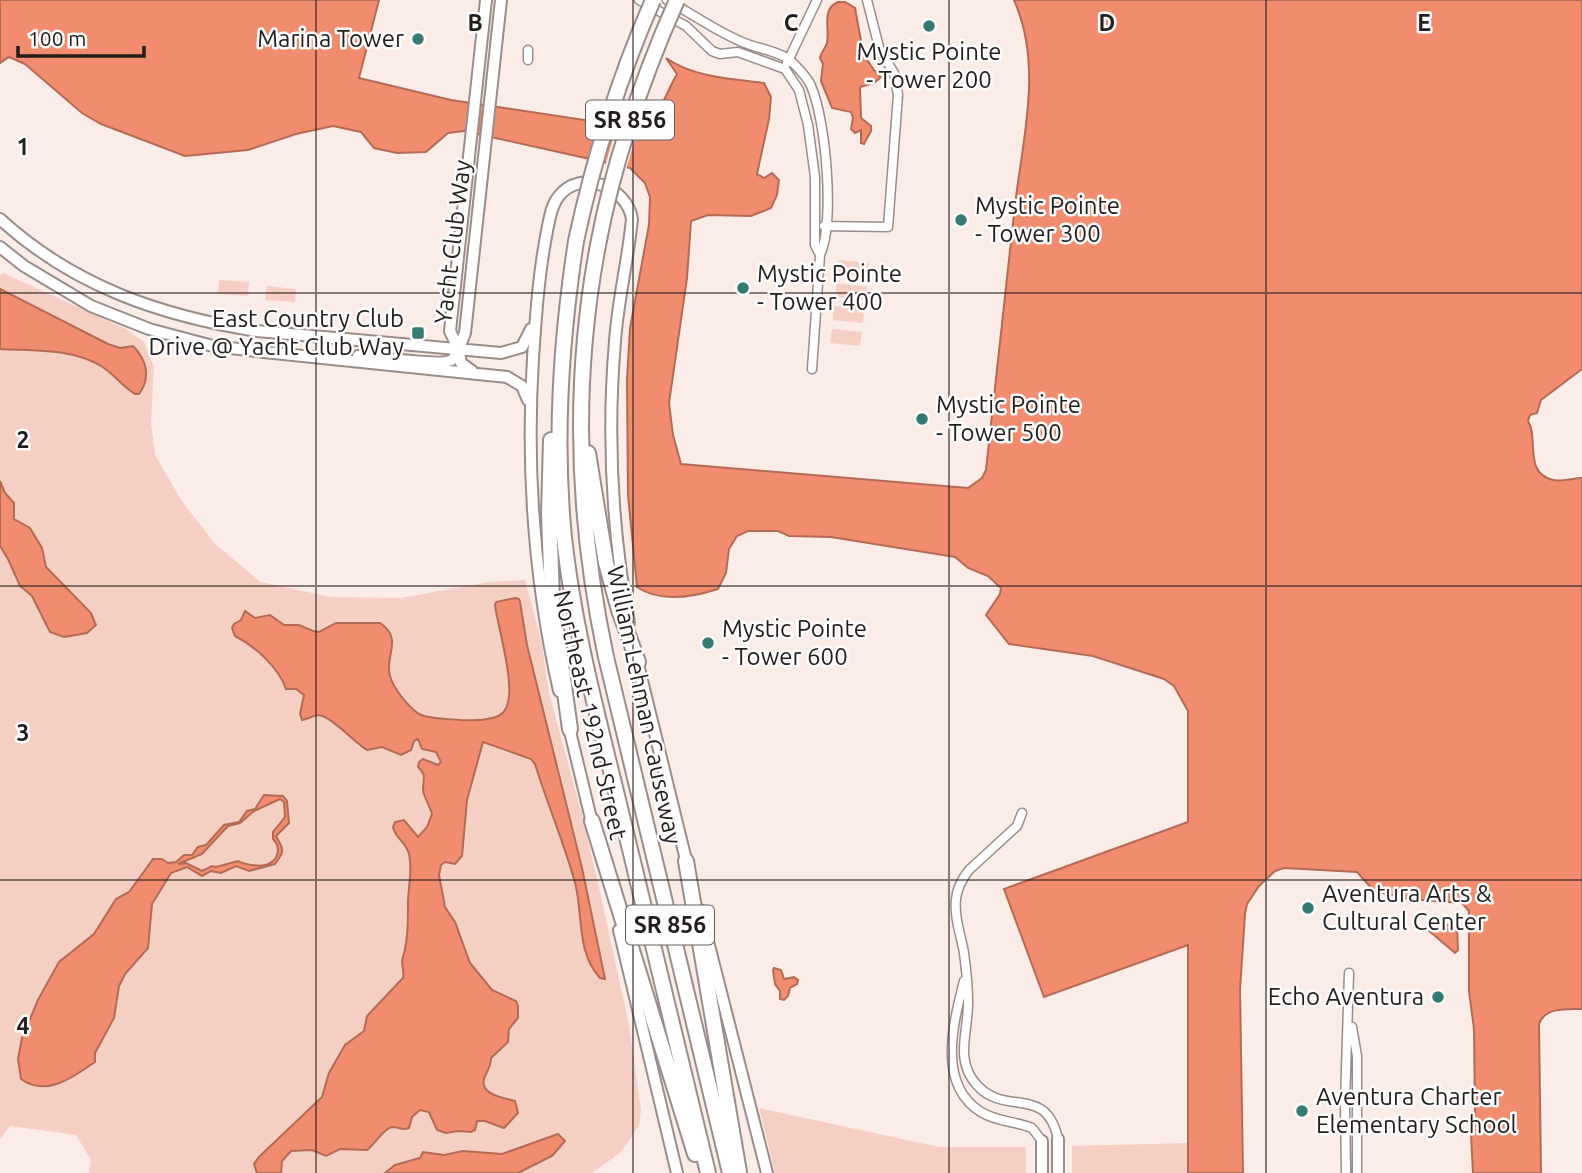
<svg xmlns="http://www.w3.org/2000/svg" width="1582" height="1173" font-family="Ubuntu,sans-serif">
  <style>
    .green { fill: #f5cfc3 }
    .water { fill: #f18d6e; stroke: #b36b55; stroke-width: 2; fill-rule: evenodd }
    .pier { fill: #fbece7 }
    .lines { fill: none; stroke-linecap: round; stroke-linejoin: round }
    .street-casing { stroke: #9a8d89; stroke-width: 11 }
    .secondary-casing { stroke: #9a8d89; stroke-width: 14 }
    .highway-casing { stroke: #9a8d89; stroke-width: 18 }
    .street { stroke: #fff; stroke-width: 8 }
    .secondary { stroke: #fff; stroke-width: 10 }
    .highway { stroke: #fff; stroke-width: 14 }
    .highway-bridge-casing { stroke: #9a8d89; stroke-width: 18; stroke-linecap: butt }
    .highway-bridge { stroke: #fff; stroke-width: 14 }
    .grid { fill: none; stroke: #231d1c; stroke-width: 2; stroke-opacity: 0.55 }
    .poi-dot { fill: #367b71; stroke: #fdfdfd; stroke-width: 2.5 }
    .labels { text-anchor: middle; stroke-width: 5; stroke-linejoin: round; paint-order: stroke }
    .shield { fill: #fdfdfd; stroke: #646060; stroke-width: 2 }
    .shield-label { font-size: 23px; font-weight: bold; fill: #231d1c }
    .poi-label { font-size: 24px; fill: #231d1c; stroke: #fdfdfd; text-anchor: start }
    .street-label { font-size: 24px; fill: #231d1c; stroke: #fdfdfd }
    .grid-label { font-size: 23px; text-anchor: middle; font-weight: bold; fill: #231d1c; stroke: #fdfdfd; stroke-width: 5; stroke-linejoin: round; paint-order: stroke }
  </style>
  <rect width="100%" height="100%" fill="#fbece7"/>
  <path class="green" d="M839,260L869,263L868,277L838,274Z
    M3,273L126,329L144,342L154,367L151,423L155,455L181,500L216,545L261,582L331,597L401,598L488,582L525,580L541,639L549,693L582,815L600,892L629,1025L641,1110L639,1126L620,1153L592,1173H89L91,1160L76,1135L10,1126L0,1139V275Z
    M219,280L249,282L248,296L218,294Z
    M837,283L867,287L865,300L835,297Z
    M267,286L296,289L295,302L265,300Z
    M834,306L864,309L863,323L833,320Z
    M832,329L862,332L860,346L830,343Z
    M759,1108L939,1147H1026V1173H775Z
    M1187,1143V1173H1072V1146Z"/>
  <path class="water" d="M0,0H379L359,78L451,100L644,129C655,125 669,87 677,74L666,58C693,77 731,79 764,83L771,97L769,119L757,174L764,178L772,173L779,180L777,195L771,208L751,216L708,215L691,221L687,278L669,403L673,435L681,464L968,488L982,478L986,470C995,381 1005,293 1015,205C1023,137 1043,65 1014,0H1582V369L1541,400L1537,413L1530,415L1528,421C1539,438 1523,473 1553,480C1561,482 1574,478 1582,478V1009C1567,1009 1545,1007 1539,1024L1541,1173H1473L1471,1134L1475,1111L1474,1029L1469,991V911L1462,903L1409,899L1374,891L1357,872L1284,868L1275,871L1259,886L1247,904L1245,914L1240,990L1243,1173H1188V945L1044,997L1004,889L1188,822V711L1174,686L1164,679L1093,656L1009,644L986,615L1000,594L1001,588L988,576L968,568L955,557L831,537L789,536L778,531H748L737,536L729,549L726,573L718,589C693,597 660,603 637,587L628,495L627,380L630,328L649,225L650,197L645,183L630,168L464,131L448,133L426,152L397,153L374,148L361,132L333,126L296,134L248,150L185,156L101,124L82,113L25,64L9,57L0,63Z
    M838,2H845L855,8L864,57C871,63 873,72 881,77L874,83L860,87L861,118L871,126V131L864,144L861,143V130L855,133L851,129L853,118L851,112L832,108L821,81L823,64L820,58C821,52 825,49 827,43C830,28 821,9 838,2Z
    M0,289L108,344L120,348L133,346C147,360 151,378 139,394H135C122,386 114,374 101,366C71,348 34,351 0,349Z
    M0,481L5,493L14,503V519L30,528L42,548L46,567L91,613L96,625L87,633L64,637L50,632L32,596L20,586L8,559L0,546Z
    M515,598L519,599L520,602L527,645L582,868L605,979L600,978C575,951 584,911 574,879C563,840 547,803 535,764L531,759L483,742L467,800L462,856L455,864L445,862L441,865L439,875L445,907L455,922L470,963L492,990L516,1001L518,1006V1018L509,1029L508,1042L491,1058C491,1066 489,1068 486,1074C475,1094 503,1098 515,1101L518,1113L504,1128L485,1121H477L475,1130L471,1132L458,1131L446,1133L437,1130L429,1112L420,1110L412,1117L409,1128C402,1131 400,1127 392,1127C384,1128 374,1145 367,1150L340,1149L326,1156L312,1150L291,1151L282,1161L281,1173H257L254,1164L259,1157L322,1097L329,1073L345,1045L364,1031L367,1016L403,978C405,970 400,964 403,957C408,940 408,922 408,903C408,886 413,872 409,854C406,842 395,838 393,827L395,822L404,820L418,837L427,827L432,814C430,806 424,798 423,790C423,779 427,775 418,767L419,762L423,759L438,765L441,762L436,752L422,749L418,739L414,741L411,750L401,755L382,747L367,750C355,743 330,715 318,715C313,716 307,719 302,720L300,714L304,695L296,689H286C279,668 255,646 235,636L232,628L234,624L241,620L245,611L255,618L270,615L284,625H299L313,631L319,632L336,623H380C404,639 384,656 390,676C393,688 412,713 424,716C436,719 448,719 460,720C470,720 477,721 487,719C494,718 502,716 505,710C518,691 498,629 495,605L496,602Z
    M264,795L283,796L287,801L289,823L276,836C283,849 286,850 275,864L249,871L236,866L221,873L211,871L202,876L187,867L171,873L152,904L148,948L125,974L119,986L114,1018L95,1053V1062C75,1076 46,1098 21,1079L18,1059L22,1038L38,1000L59,962L94,934L116,899L129,892L153,859H162L168,863L176,862L184,855H192L198,847L206,845L224,825L239,822L247,811L255,809ZM280,799L284,802L285,817L273,832V839C282,848 278,862 265,865C259,867 243,864 238,861L216,867L212,866L202,871L186,863L178,864L202,854L228,826L240,823L254,811Z
    M1430,925H1457L1458,950L1455,953L1428,930Z
    M774,968L781,970L784,979L794,977L798,980L797,984L790,988L788,996L784,1000L780,999V991L775,984L773,970Z
    M558,1134L565,1141L552,1156L518,1173H385L395,1165L420,1158L423,1152L444,1155L463,1151L502,1154Z"/>
  <path class="pier" d="M618,122L639,125L626,170L605,166Z"/>
  <g class="lines">
    <g class="street-casing">
      <path id="street" d="M639,0L686,26L712,51L720,54L738,52L785,69L799,90L808,125L815,177V245L820,255
        M667,0C692,14 716,31 742,42C756,48 773,50 787,58C794,63 808,78 811,86C826,120 835,222 820,255L812,369
        M528,60V50
        M787,63L817,0
        M824,226L888,227L898,95L894,73L880,51L867,0
        M1022,813L1017,826L969,870C962,879 957,888 956,899C954,918 961,935 964,953C966,968 968,985 968,1001C969,1030 954,1059 976,1084C1005,1118 1046,1083 1058,1139
        M964,981C954,1021 936,1084 981,1112C997,1122 1015,1121 1032,1128L1042,1141
        M1352,1027L1357,1056V1173
        M1346,1173L1345,1103L1349,973"/>
    </g>
    <g class="secondary-casing">
      <path id="secondary" d="M0,219C73,286 161,316 257,331L501,353L522,347L531,329
        M0,247L24,266L91,306L149,329L179,337L213,346L264,352L507,377L522,386L528,400
        M358,356C374,356 445,368 453,359C458,353 462,340 465,333L501,0
        M472,371L461,363L458,348L450,331L486,0
        M636,656L688,868
        M559,691C534,580 526,471 533,358C536,314 539,269 548,226C550,216 552,204 559,196C581,168 627,187 632,219C628,260 618,300 615,341C607,435 612,530 629,623
        M568,723L593,827
        M700,910L767,1173
        M619,930L677,1173
        M1058,1139V1173
        M1042,1173V1141"/>
    </g>
    <g class="highway-casing">
      <path id="highway" d="M576,241C561,339 554,437 564,537C574,630 599,721 621,812C650,932 679,1053 708,1173
        M598,245C572,382 577,521 606,657L730,1173
        M551,440L549,514L552,599L570,729
        M588,453L606,563L619,610L638,662
        M592,821L695,1154
        M686,861L739,1172"/>
    </g>
    <use href="#street" class="street"/>
    <use href="#secondary" class="secondary"/>
    <use href="#highway" class="highway"/>
    <g class="highway-bridge-casing">
      <path id="highway-bridge" d="M576,241C594,157 619,78 653,0
        M598,245C614,160 642,79 677,0"/>
    </g>
    <use href="#highway-bridge" class="highway-bridge"/>
  </g>
  <path class="grid" d="M316,0V1173M633,0V1173M949,0V1173M1266,0V1173M0,293H1582M0,586H1582M0,880H1582"/>
  <g class="poi-dot">
    <circle cx="929" cy="26" r="7"/>
    <circle cx="418" cy="39" r="7"/>
    <circle cx="961" cy="220" r="7"/>
    <circle cx="743" cy="288" r="7"/>
    <rect x="411" y="326" width="14" height="14" rx="3.5"/>
    <circle cx="922" cy="419" r="7"/>
    <circle cx="708" cy="643" r="7"/>
    <circle cx="1308" cy="908" r="7"/>
    <circle cx="1438" cy="997" r="7"/>
    <circle cx="1302" cy="1111" r="7"/>
  </g>
  <g class="labels">
    <g class="shield">
      <rect x="586" y="100.5" width="88" height="39" rx="5"/>
      <rect x="626" y="905.5" width="88" height="39" rx="5"/>
    </g>
    <g class="shield-label">
      <text x="630" y="128">SR 856</text>
      <text x="670" y="933">SR 856</text>
    </g>
    <g class="poi-label">
      <text x="404" y="47" text-anchor="end">Marina Tower</text>
      <text x="929" y="60" text-anchor="middle">Mystic Pointe<tspan x="929" dy="28">- Tower 200</tspan></text>
      <text x="975" y="214">Mystic Pointe<tspan x="975" dy="28">- Tower 300</tspan></text>
      <text x="757" y="282">Mystic Pointe<tspan x="757" dy="28">- Tower 400</tspan></text>
      <text x="404" y="327" text-anchor="end">East Country Club<tspan x="404" dy="28">Drive @ Yacht Club Way</tspan></text>
      <text x="936" y="413">Mystic Pointe<tspan x="936" dy="28">- Tower 500</tspan></text>
      <text x="722" y="637">Mystic Pointe<tspan x="722" dy="28">- Tower 600</tspan></text>
      <text x="1322" y="902">Aventura Arts &amp;<tspan x="1322" dy="28">Cultural Center</tspan></text>
      <text x="1424" y="1005" text-anchor="end">Echo Aventura</text>
      <text x="1316" y="1105">Aventura Charter<tspan x="1316" dy="28">Elementary School</tspan></text>
    </g>
    <g class="street-label">
      <text transform="translate(453 242) rotate(-83)" y="8">Yacht Club Way</text>
      <text transform="translate(644 705) rotate(78)" y="8">William Lehman Causeway</text>
      <text transform="translate(590 715) rotate(77)" y="8">Northeast 192nd Street</text>
    </g>
  </g>
  <g class="grid-label">
    <text x="475" y="31">B</text>
    <text x="791" y="31">C</text>
    <text x="1107" y="31">D</text>
    <text x="1424" y="31">E</text>
    <text x="23" y="155">1</text>
    <text x="23" y="448">2</text>
    <text x="23" y="741">3</text>
    <text x="23" y="1034">4</text>
  </g>
  <path d="M18 46v10h126v-10" fill="none" stroke="#231d1c" stroke-width="3.5"/>
  <text x="28" y="46" font-size="21" fill="#231d1c" stroke="#fdfdfd" stroke-width="5" paint-order="stroke">100 m</text>
</svg>
